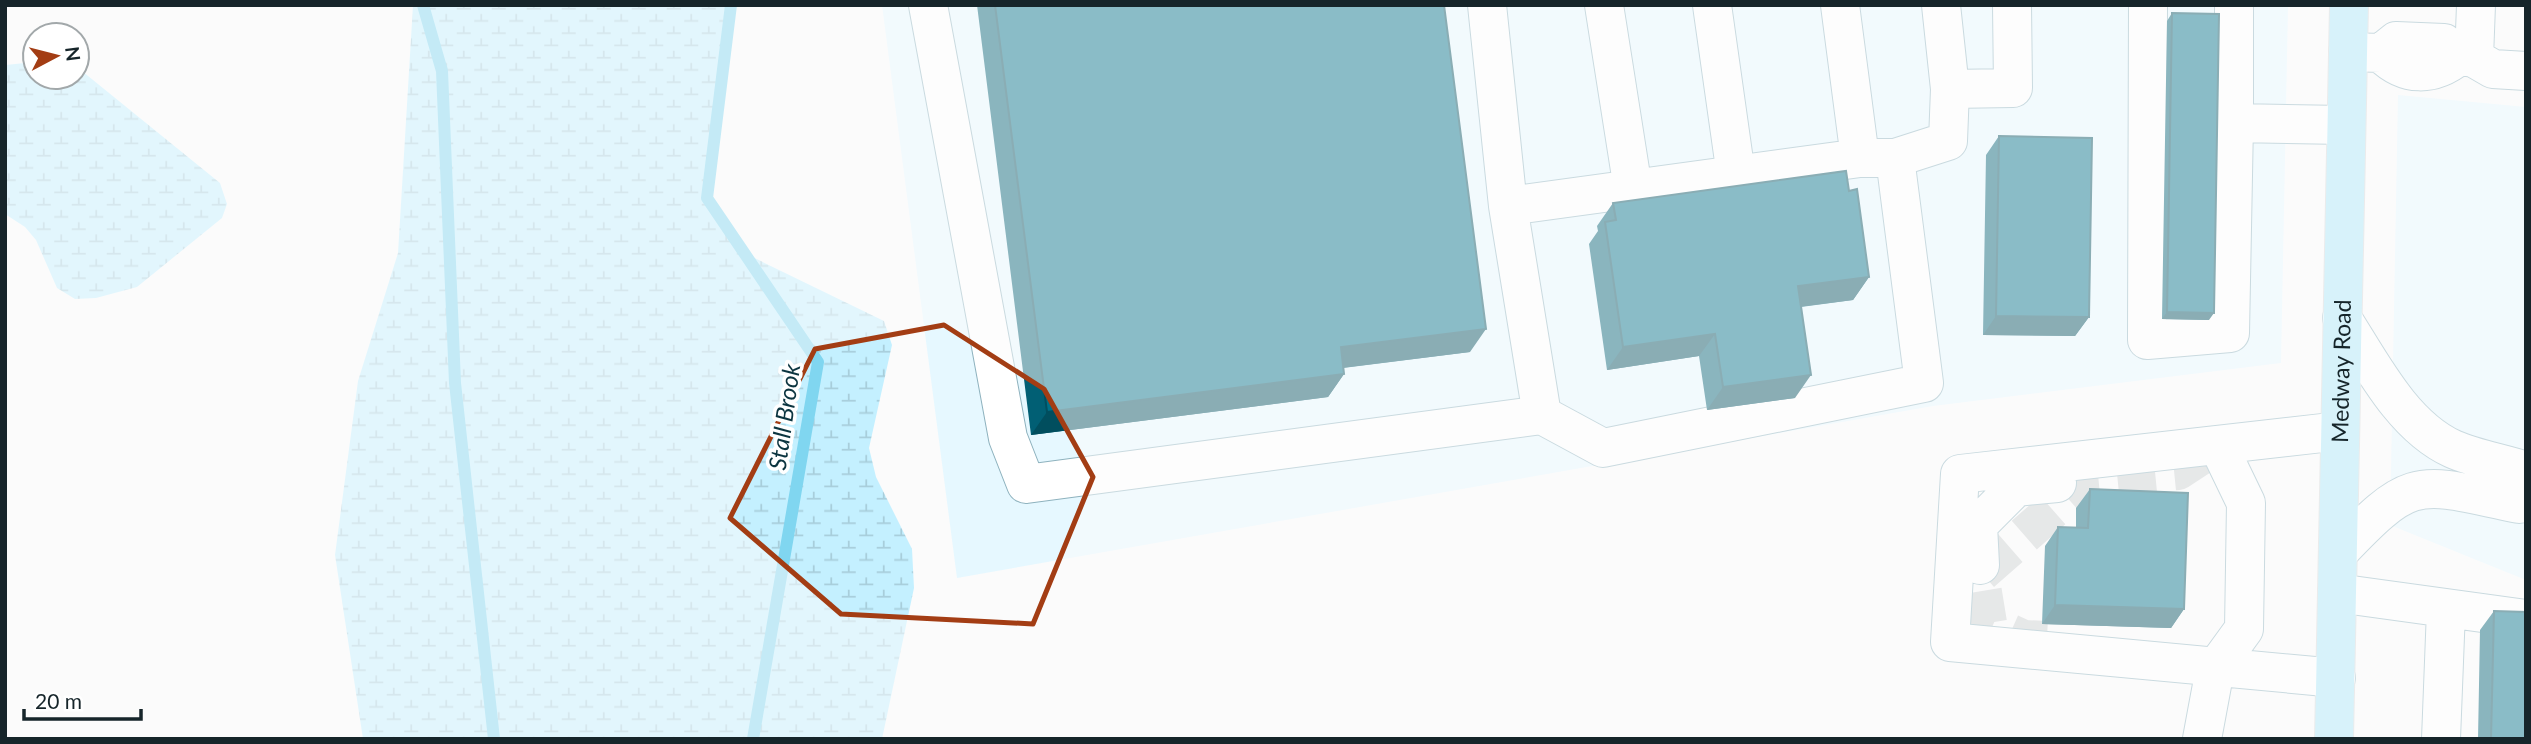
<svg xmlns="http://www.w3.org/2000/svg" width="2531" height="744" font-family="Lato,sans-serif">
  <style>
    .built { fill: #e6f8ff }
    .wetland { fill: url(#wetland-marsh) }
    .lines { fill: none; stroke-linecap: round; stroke-linejoin: round }
    .stream { stroke: #80d6f0; stroke-width: 12 }
    .minor-tunnel { stroke: #cdd0d1; stroke-width: 38; stroke-dasharray: 38 19; stroke-linecap: butt }
    .minor-casing { stroke: #8eb2be; stroke-width: 40 }
    .major-casing { stroke: #d5d8d9; stroke-width: 40 }
    .minor { stroke: #fff; stroke-width: 38 }
    .major { stroke: #ace7f8; stroke-width: 38 }
    .wall { fill: #015f74 }
    .shaded-wall { fill: #014e5e }
    .building { fill: #016f87; stroke: #014e5e; stroke-width: 2 }
    .marked { fill: none; stroke: #a33d14; stroke-width: 5; stroke-linejoin: round }
    .labels { text-anchor: middle; stroke-width: 7; stroke-linejoin: round; paint-order: stroke }
    .street-label { font-size: 23px; fill: #16252a; stroke: #fff }
    .water-label { font-size: 24px; font-style: italic; fill: #0c3540; stroke: #fff }
  </style>
  <defs>
    <pattern id="wetland-marsh" width="20" height="14" patternUnits="userSpaceOnUse" patternTransform="scale(1.75)"><rect width="20" height="14" fill="#c4f0ff"/><path d="M1 5h8M5 5V1M11 12h8M15 12V8" fill="none" stroke="#a8cedb"/></pattern>
  </defs>
  <rect width="100%" height="100%" fill="#fbfbfb"/>
  <path class="built" d="M882,5H2288L2281,363L1933,406L957,578Z
    M2398,95L2526,107V580L2390,525Z"/>
  <path class="wetland" d="M413,5H728L719,90L706,174L720,223L736,249L884,321L892,345L869,448L876,477L912,549L914,588L882,739H363L335,555L358,381L398,253Z
    M35,62V77H77V67L220,183L227,204L222,218L137,287L96,298L75,299L57,288L36,240L25,227L5,214V65Z"/>
  <g class="lines">
    <path class="stream" d="M423,5L442,71L455,383L494,739
      M731,5L707,198L818,362L753,739"/>
    <path class="minor-tunnel" d="M2047,640L2024,639L1988,623L1980,574L2087,480L2178,471L2218,445"/>
    <g class="minor-casing">
      <path id="minor" d="M928,5L1008,438L1026,484L1542,415L1508,206L1860,158H1895L1948,141L1950,89L1941,5
        M1487,5L1508,206
        M1604,5L1633,189
        M1712,5L1736,175
        M1840,5L1860,158
        M2148,5L2147,340L2230,333L2234,123
        M2234,5V123L2344,125
        M2348,52L2381,53L2396,41L2444,43L2459,56L2474,58L2493,69L2526,71
        M2381,53C2405,77 2433,77 2459,56
        M2474,58L2476,5
        M1950,89L2013,88L2012,5
        M2342,318C2371,363 2402,426 2453,449C2476,459 2502,463 2526,471
        M1542,415L1603,448L1924,383L1895,158
        M2338,553C2413,474 2415,482 2519,504L2526,500
        M1980,565L1978,525L2016,487L2057,483
        M2337,593L2526,619
        M2336,678L1950,642L1960,474L2340,431
        M2202,739L2215,669L2244,629L2246,503L2218,445
        M2441,739L2446,610"/>
    </g>
    <g class="major-casing">
      <g id="major">
        <path id="s1" d="M2334,739L2349,5"/>
      </g>
    </g>
    <use href="#minor" class="minor"/>
    <use href="#major" class="major"/>
  </g>
  <path class="wall" d="M977,5H1444L1470,352L1343,368L1344,374L1328,397L1031,435Z
    M2172,13L2209,320L2162,319L2167,21Z
    M1999,136L2089,317L2075,336L1983,335L1986,155Z
    M1849,191L1869,277L1853,300L1801,307L1795,398L1707,410L1699,356L1607,370L1589,244L1598,231L1597,226L1613,203Z
    M2090,489L2184,609L2171,628L2042,624L2045,546L2058,527H2076V508Z
    M2494,611L2526,739H2478L2480,630Z"/>
  <path class="shaded-wall" d="M1869,277L1853,300L1782,309L1798,286Z
    M2167,312L2214,313L2209,320L2162,319Z
    M1996,316L2089,317L2075,336L1983,335Z
    M1486,329L1470,352L1325,370L1341,347Z
    M1715,334L1699,356L1607,370L1623,347Z
    M1344,374L1328,397L1031,435L1047,412Z
    M1811,375L1795,398L1707,410L1723,387Z
    M2055,605L2184,609L2171,628L2042,624Z"/>
  <path class="building" d="M995,5H1444L1486,329L1341,347L1344,374L1047,412Z
    M2172,13L2219,14L2214,313L2167,312Z
    M1999,136L2092,138L2089,317L1996,316Z
    M1846,171L1849,191L1857,189L1869,277L1798,286L1811,375L1723,387L1715,334L1623,347L1605,222L1616,220L1613,203Z
    M2090,489L2188,493L2184,609L2055,605L2058,527L2088,528Z
    M2494,611L2526,612V739H2491Z"/>
  <path d="M0 0H2531V744H0ZM944,325L1044,389L1093,477L1033,624L841,614L730,518L815,349Z" fill="#fbfbfb" fill-opacity=".55" fill-rule="evenodd"/>
  <path class="marked" d="M944,325L1044,389L1093,477L1033,624L841,614L730,518L815,349Z"/>
  <g class="labels">
    <g class="street-label">
      <text dy="8" stroke="none"><textPath href="#s1" startOffset="368">Medway Road</textPath></text>
    </g>
    <g class="water-label">
      <text transform="translate(785 417) rotate(-82)" y="8">Stall Brook</text>
    </g>
  </g>
  <rect width="2531" height="744" fill="none" stroke="#16252a" stroke-width="14"/>
  <g transform="translate(56 56) rotate(83)"><circle r="33" fill="#ffffff" stroke="#a2a8aa" stroke-width="2"/>
  <path d="M0-5L12 26L0 18L-12 26Z" fill="#a33d14"/>
  <text y="-10" font-size="19" font-weight="bold" text-anchor="middle" fill="#16252a">N</text>
  </g>
  <path d="M24 709v10h117v-10" fill="none" stroke="#16252a" stroke-width="3.5"/>
  <text x="35" y="709" font-size="21" fill="#16252a" stroke="#ffffff" stroke-width="5" paint-order="stroke">20 m</text>
</svg>
